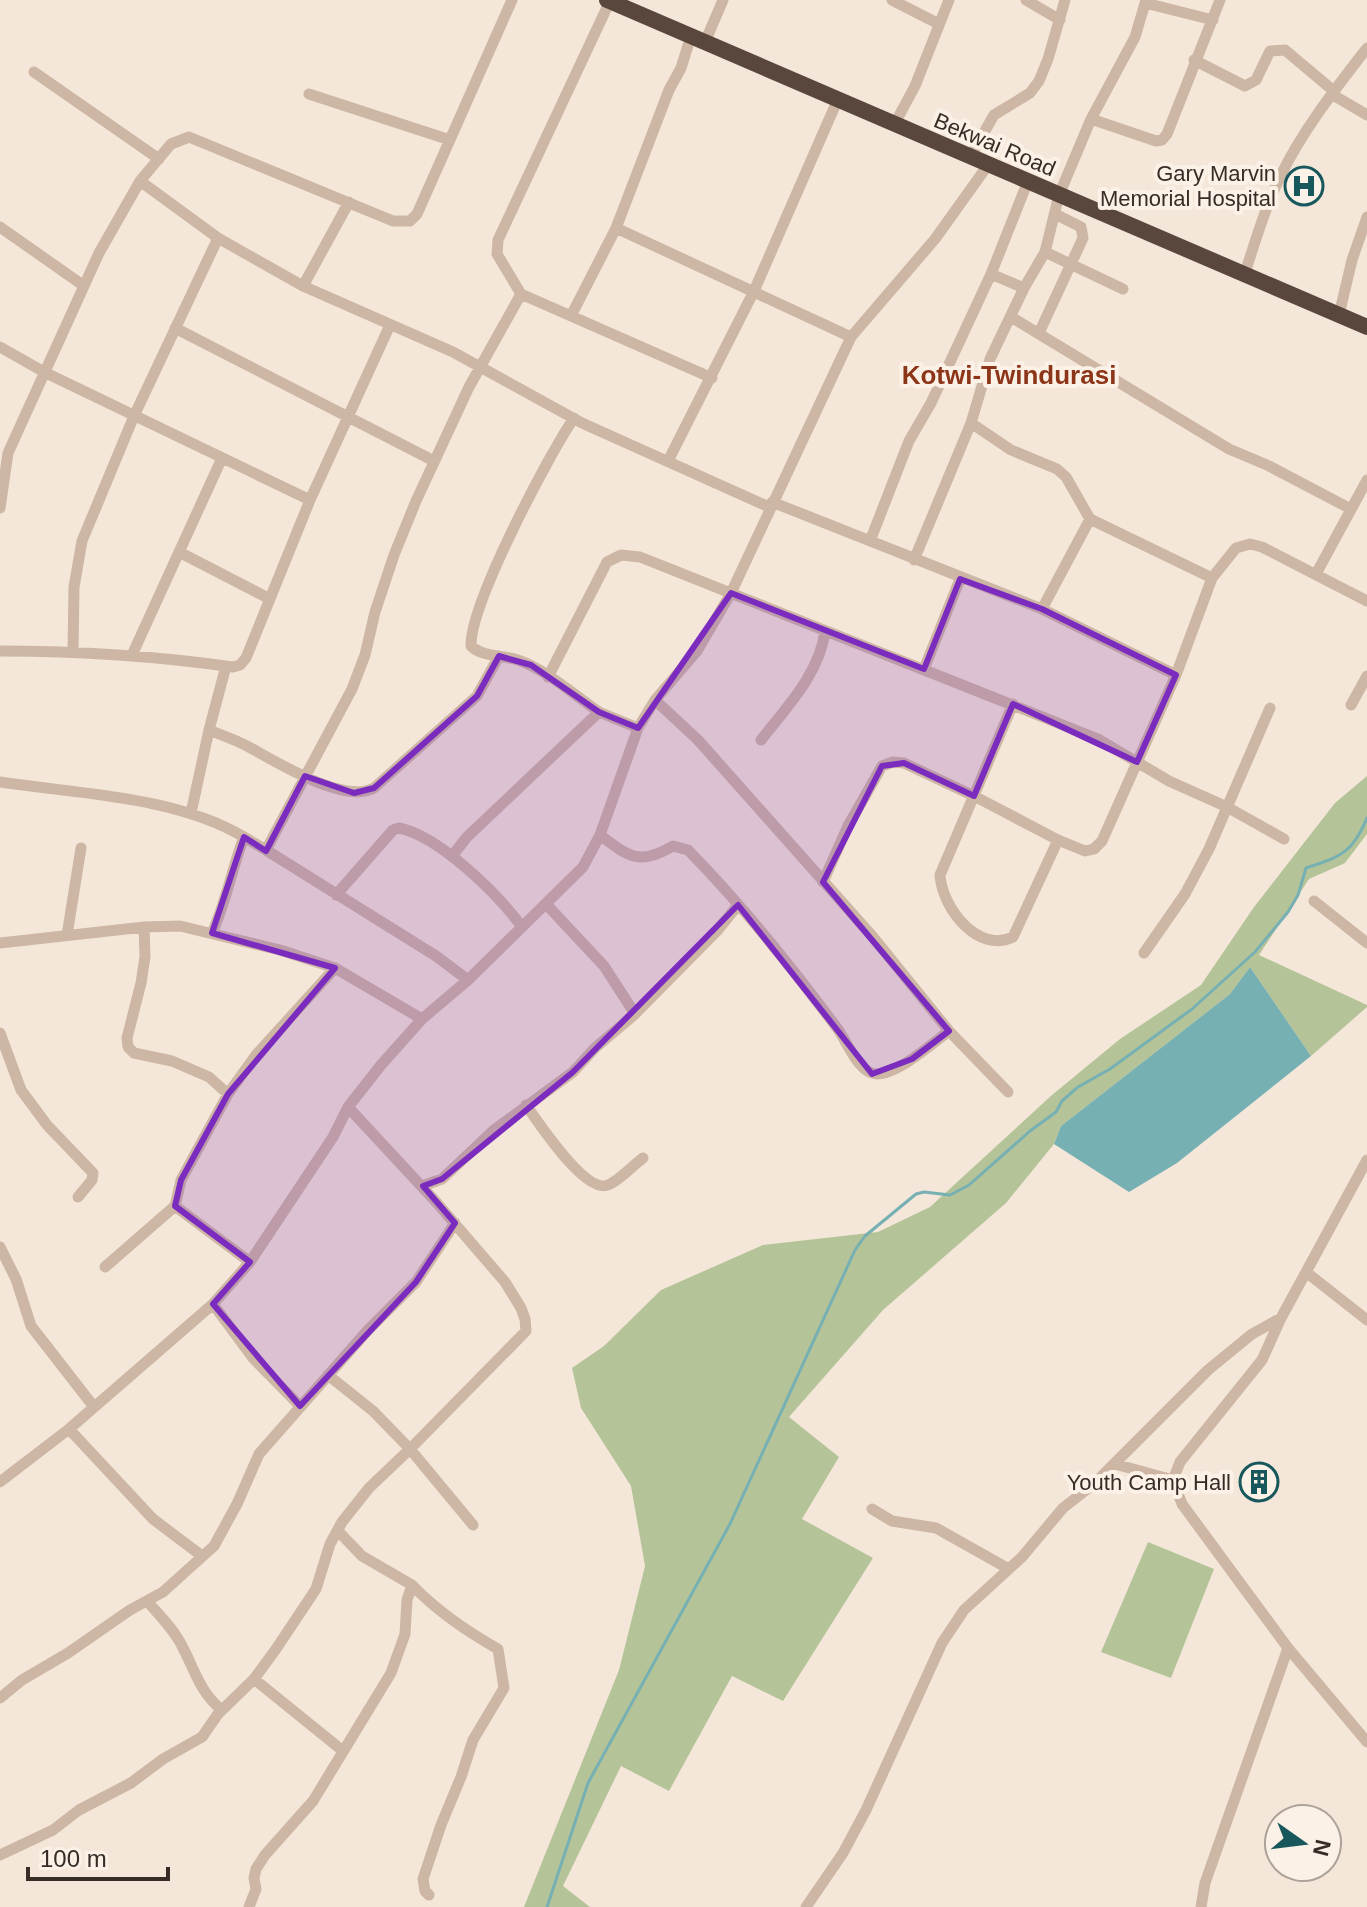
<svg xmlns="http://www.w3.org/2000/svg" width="1367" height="1907" font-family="Helvetica,sans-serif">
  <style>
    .green { fill: #b5c498 }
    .water { fill: #76b0b3 }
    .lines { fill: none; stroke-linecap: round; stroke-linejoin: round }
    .stream { stroke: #76b0b3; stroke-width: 3 }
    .minor { stroke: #cdb7a4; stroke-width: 11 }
    .highway { stroke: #59463d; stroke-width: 16 }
    .marked { fill: #7b2cbf; fill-opacity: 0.2; stroke: #7b2cbf; stroke-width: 6; stroke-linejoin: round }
    .labels { text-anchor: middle; stroke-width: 8; stroke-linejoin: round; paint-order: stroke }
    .street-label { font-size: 22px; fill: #372c26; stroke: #fbf1e6 }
    .poi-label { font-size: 22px; fill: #372c26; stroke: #fbf1e6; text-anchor: end }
    .quarter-label { font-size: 26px; font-weight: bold; fill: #8d3518; stroke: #fbf1e6 }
  </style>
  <rect width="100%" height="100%" fill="#f4e7d9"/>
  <path class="green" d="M1367,776V834L1345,863L1309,879L1259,955L1367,1005V1007L1311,1056L1250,967L1230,994L1061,1126L1054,1144L1006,1203L883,1310L789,1417L839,1457L802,1519L873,1558L783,1701L732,1676L669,1791L621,1766L563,1886L590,1907H524L619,1670L645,1566L631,1486L581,1408L572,1368L604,1346L661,1290L763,1245L878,1232L930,1207L1052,1095L1120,1039L1201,985L1254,907L1335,803Z
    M1148,1542L1214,1569L1171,1678L1101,1652Z"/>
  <path class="water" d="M1250,967L1311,1056L1177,1163L1129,1192L1054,1144L1061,1126L1230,994Z"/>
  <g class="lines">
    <path class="stream" d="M547,1907L588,1783L730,1524L855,1250L865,1236L916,1194L924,1192L950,1195L969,1185L1030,1131L1056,1112L1062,1101L1078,1087L1110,1069L1192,1009L1255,952L1288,912L1298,895L1306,868C1341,856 1352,854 1367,818"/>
    <path class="minor" d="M892,0L939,24
      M1026,0L1060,20
      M1145,3L1213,20
      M705,42L723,0
      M1194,60L1245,86L1256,80L1270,51L1285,50L1335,92
      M34,72L159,159
      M309,94L450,140
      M1333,95L1367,115
      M1091,119L1156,141L1162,140L1167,134L1220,0
      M894,125L915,86L949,0
      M970,157L994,115L1030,93L1039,81L1048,59L1065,0
      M140,181L218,238L303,286L453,352L582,423L769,507
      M0,227L84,286
      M616,228L669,90L681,68L691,36
      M1045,252L1123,289
      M991,274L1024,288
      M1244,276C1255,242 1265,208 1280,177C1302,131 1336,88 1367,48
      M303,286L349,202
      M521,294L497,254L498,240L610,1
      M572,314L616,228L851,337
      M1339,315L1352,260L1367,217
      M1011,317L1229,449L1267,465L1351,509
      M175,328L434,461
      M1039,333L1083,238L1081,227L1055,214
      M0,347L44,372L310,500
      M574,418C548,456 470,604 471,646C482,657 503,655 518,660C547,670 574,695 599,712
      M971,423L1011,450L1057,469L1066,477L1090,519L1212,578
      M668,461L754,291L838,99
      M772,502L1042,609L1176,675
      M0,508L8,453L99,253L140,181L171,144L189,137L393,221H410L417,214L512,0
      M870,541L909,441L931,403L991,274L1028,181
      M181,553L270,599
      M914,560L971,423L990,359L1024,288L1045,252L1059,195L1091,119L1135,37L1146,0
      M1316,574L1367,480
      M1042,609L1090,519
      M0,651C79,651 155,656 233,667L240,665L246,658L310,500L390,325
      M73,651L74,587L82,541L134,416L218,238
      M132,655L222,458
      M226,666L209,730C221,735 234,739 245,745C274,760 343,805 374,788L477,696L499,656
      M924,669L960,579
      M548,677L607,562L621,555L640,557L1098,739L1169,781L1227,807L1284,839
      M655,700L698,740L873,937L949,1031L1008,1092
      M1013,704L940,875C942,908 978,954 1013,937L1058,840
      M1351,705L1367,676
      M761,740C786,708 820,673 825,631
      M0,782C78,794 176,796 244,837
      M191,813L209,730
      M600,835C629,857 639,866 673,846L688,850C742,905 791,966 837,1028C847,1041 858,1073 876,1074C897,1075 933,1043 949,1031
      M266,850L436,956L468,980
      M452,856L467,837L599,712L638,728
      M823,882L848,826L882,766L893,762L904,763L974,796L1058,840L1085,851L1094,849L1102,841L1176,675L1212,578L1236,548L1250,544L1262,547L1367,601
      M336,895L393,830L399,828C439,836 498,894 522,927
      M1314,901L1367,943
      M546,904L604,966L635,1014
      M144,927L145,957L141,983L127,1038L128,1047L134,1053L172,1061L209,1077L228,1094
      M212,933C226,903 232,868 244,837L266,850L352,689L365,655L375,612L394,555L416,501L469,387L521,294L712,378
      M67,935L81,848
      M0,943L144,927L180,926L280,950L335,968L422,1019
      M1144,953L1185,894L1209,849L1270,708
      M0,1033L21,1090L47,1125L93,1173L92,1180L78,1197
      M526,1105C539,1123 585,1194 608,1185C620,1180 632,1166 643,1158
      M1367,1160L1281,1318L1262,1360L1180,1462L1173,1480L1182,1504L1288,1648L1367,1742
      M422,1186L442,1179L494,1130L573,1072L595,1048L635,1014L717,931L738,905
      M175,1206L250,1262
      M0,1247L16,1279L31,1326L94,1407
      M105,1267L175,1206L181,1180L228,1094L256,1055L335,968
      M1306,1272L1367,1320
      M213,1304L253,1358L300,1406
      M328,1375L373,1411L410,1449L473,1525
      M69,1429L153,1519L202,1556
      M1115,1464L1173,1480
      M0,1482L69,1429L213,1304L250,1262L333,1137L348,1107L381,1065L422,1019L468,980L583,867L600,835L638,728L655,700L697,651L731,593L851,337L935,239L988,165
      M872,1509L892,1521L936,1528L1009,1569
      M412,1585C438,1612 466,1631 498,1649L504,1688L473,1740L461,1777L441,1825L423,1879L425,1891L429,1895
      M147,1601C159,1615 174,1629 182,1646C194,1668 200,1693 222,1710
      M254,1679L343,1751
      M0,1698L22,1680L68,1653L130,1610L163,1592L214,1546L237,1504L259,1454L368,1330L416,1282L455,1223
      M0,1855L53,1830L79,1810L131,1783L163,1759L202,1737L218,1714L254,1679L276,1649L316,1589L330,1544L342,1522L369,1488L410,1449L526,1331L525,1319L521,1308L505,1282L437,1203L348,1107
      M249,1907L256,1889L254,1878L256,1869L265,1855L313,1801L391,1673L405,1634L407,1600L412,1585L362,1556L338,1531
      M806,1907L843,1853L866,1810L942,1643L964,1610L1022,1557L1063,1508L1095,1483L1208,1370L1252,1334L1281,1318
      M1201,1907L1205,1883L1288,1648"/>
    <path class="highway" d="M607,0L1367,327"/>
  </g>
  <path class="marked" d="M960,579L1042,609L1176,675L1137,762L1013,704L974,796L904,763L882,766L823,882L949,1031L912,1059L872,1074L738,905L573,1072L442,1179L423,1186L455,1223L416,1282L300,1406L213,1304L250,1262L175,1206L181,1180L228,1094L335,968L212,933L244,837L266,851L305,776L354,793L374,788L477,696L499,656L531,665L599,712L638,728L731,593L924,669Z"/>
  <defs>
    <g id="hospital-ring" transform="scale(2)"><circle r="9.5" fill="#fbf1e6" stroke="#18585c" stroke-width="1.5"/><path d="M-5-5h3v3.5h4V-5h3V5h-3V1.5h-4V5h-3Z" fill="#18585c"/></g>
    <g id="building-ring" transform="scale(2)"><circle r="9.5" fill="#fbf1e6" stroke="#18585c" stroke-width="1.5"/><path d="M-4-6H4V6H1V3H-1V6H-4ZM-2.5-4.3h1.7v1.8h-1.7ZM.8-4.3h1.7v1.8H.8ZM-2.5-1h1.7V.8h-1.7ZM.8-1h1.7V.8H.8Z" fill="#18585c"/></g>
  </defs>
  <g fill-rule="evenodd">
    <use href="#hospital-ring" x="1304" y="186"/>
    <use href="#building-ring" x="1259" y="1482"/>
  </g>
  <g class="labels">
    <g class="street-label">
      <text transform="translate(995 144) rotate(23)" y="8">Bekwai Road</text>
    </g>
    <g class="poi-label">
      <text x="1276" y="181">Gary Marvin<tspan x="1276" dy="25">Memorial Hospital</tspan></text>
      <text x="1231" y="1490">Youth Camp Hall</text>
    </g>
    <g class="quarter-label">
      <text x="1009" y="384">Kotwi-Twindurasi</text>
    </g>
  </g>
  <g transform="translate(1303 1843) rotate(104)"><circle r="38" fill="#fbf1e6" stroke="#ada299" stroke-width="2"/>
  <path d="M0-6L14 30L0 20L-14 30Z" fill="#18585c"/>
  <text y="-12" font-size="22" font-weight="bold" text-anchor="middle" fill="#372c26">N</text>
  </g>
  <path d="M28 1867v12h140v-12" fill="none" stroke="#372c26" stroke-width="4"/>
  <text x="40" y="1867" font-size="24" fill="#372c26" stroke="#fbf1e6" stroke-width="6" paint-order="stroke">100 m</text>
</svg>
